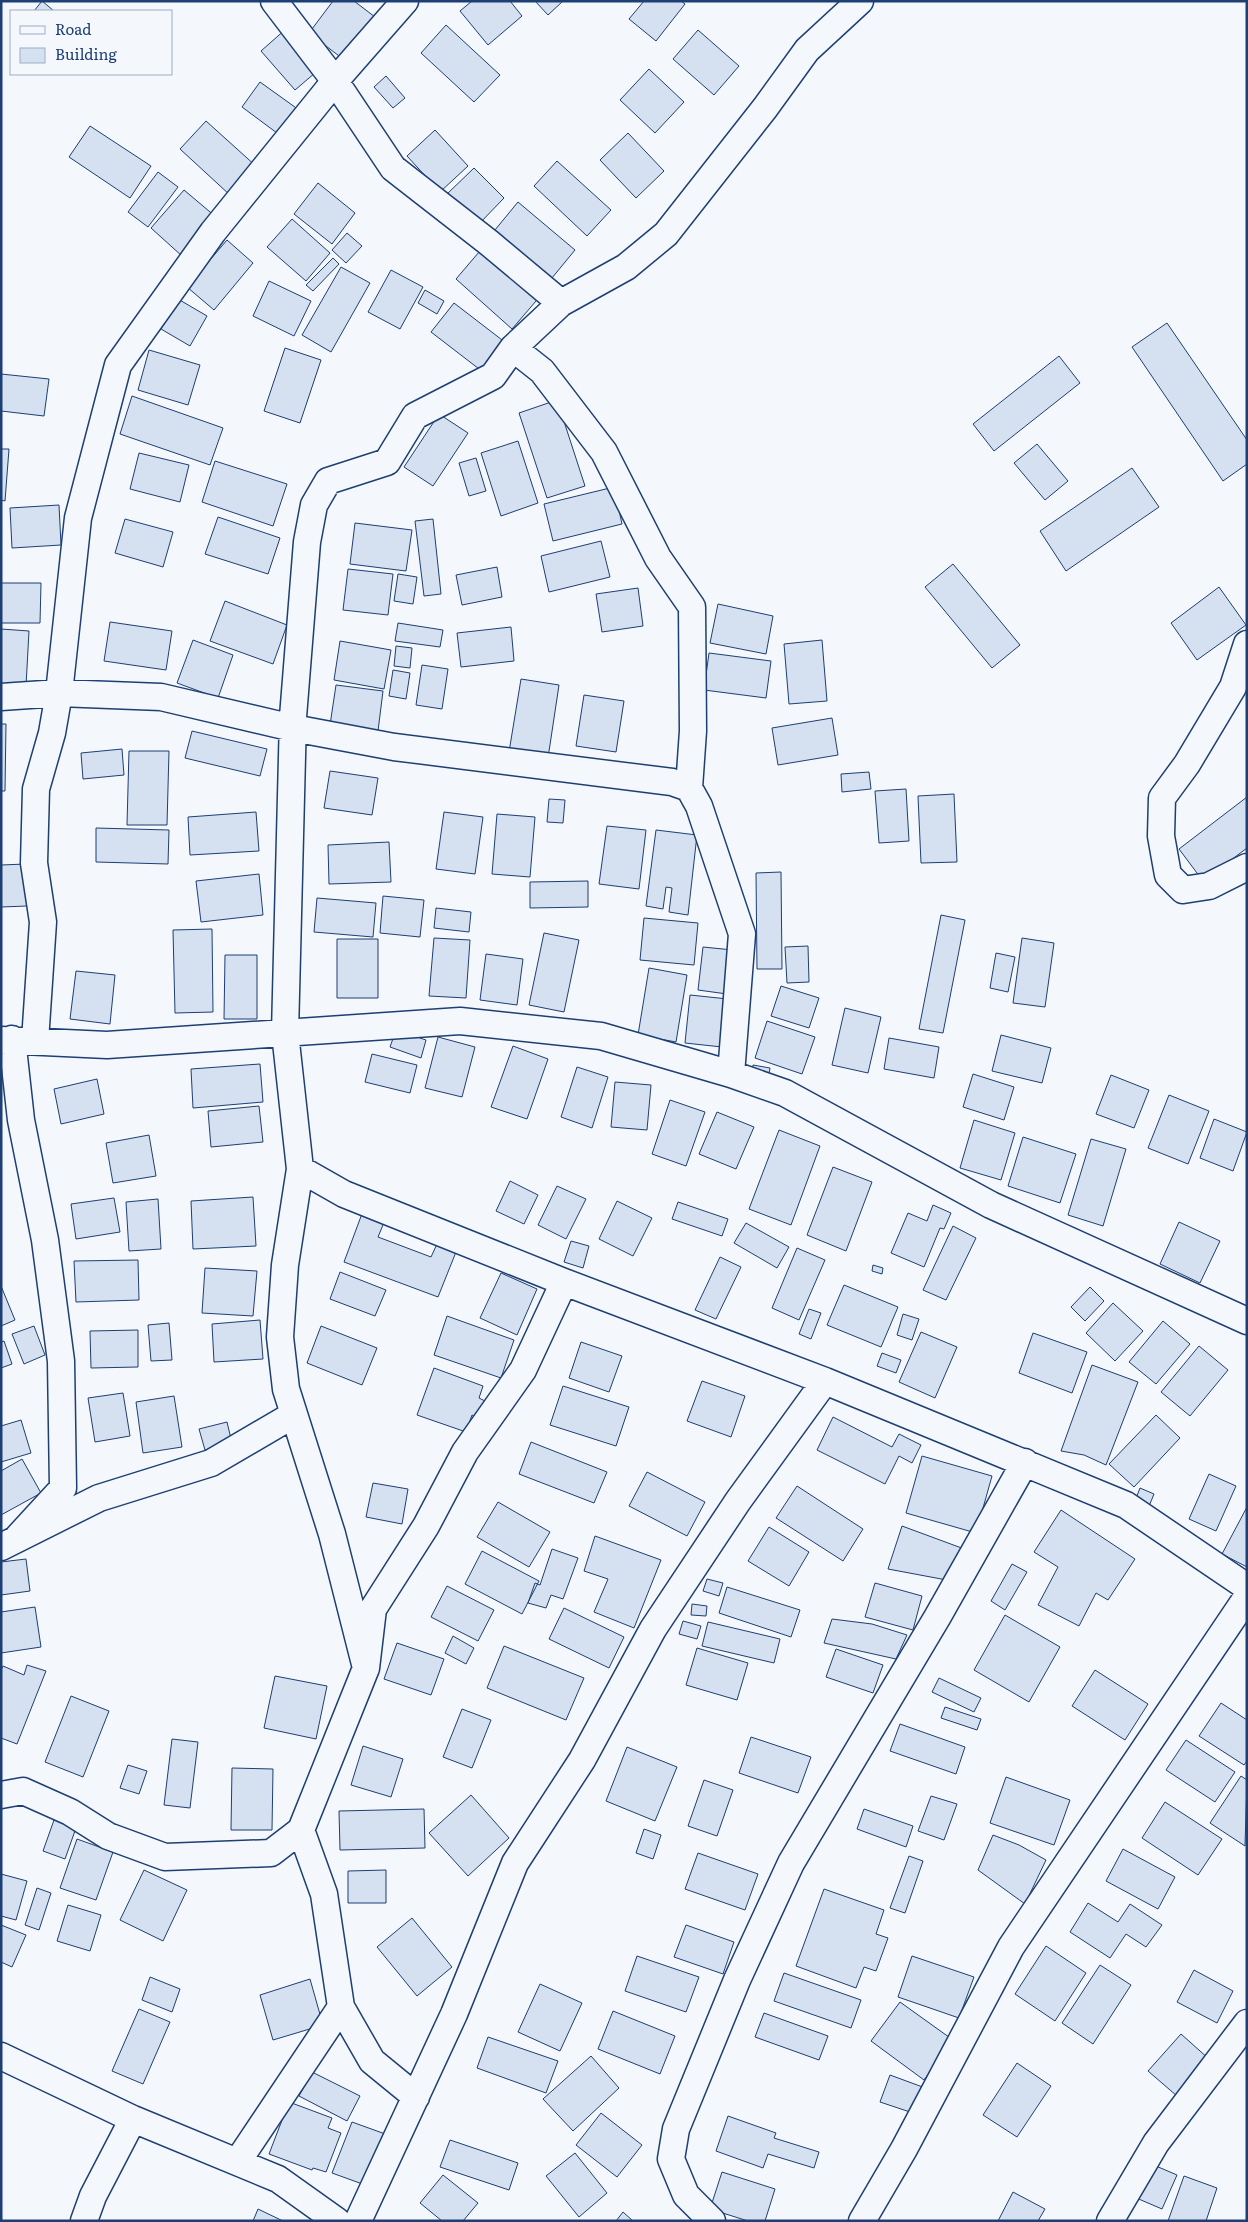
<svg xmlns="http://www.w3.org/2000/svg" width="1248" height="2222" font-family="Literata,serif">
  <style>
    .building { fill: #d5e0f0; stroke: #1d3f73 }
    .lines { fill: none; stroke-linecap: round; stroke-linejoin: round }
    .minor-casing { stroke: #1d3f73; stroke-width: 29 }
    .minor { stroke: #f4f7fb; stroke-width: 26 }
  </style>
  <rect width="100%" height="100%" fill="#f4f7fb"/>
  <path class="building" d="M42,1L54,11H34Z
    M333,1H354L375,17L343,59L309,33Z
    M472,1H510L522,16L488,45L460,11Z
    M535,1H563L548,15Z
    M644,1H681L685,4L656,41L629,19Z
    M446,25L500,75L474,102L421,53Z
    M287,28L322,67L295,90L261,51Z
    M698,30L739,66L714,95L673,59Z
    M649,69L684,102L655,133L620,100Z
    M386,76L405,98L393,108L374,87Z
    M260,82L299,110L281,136L242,107Z
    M206,121L257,167L231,196L180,149Z
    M90,126L151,166L130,198L69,157Z
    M435,130L468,166L440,192L407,156Z
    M628,133L664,171L636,198L600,160Z
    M557,161L611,210L587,236L534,186Z
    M474,168L504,198L477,226L446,195Z
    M158,172L178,187L148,227L128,212Z
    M318,183L355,213L332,244L294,214Z
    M184,190L216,217L182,256L151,228Z
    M518,202L575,250L547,284L490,236Z
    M292,219L330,253L306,281L267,247Z
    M347,233L362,246L346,263L332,250Z
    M227,240L253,263L214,310L187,287Z
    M485,245L542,294L512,329L456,279Z
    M333,258L339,264L313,291L306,285Z
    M341,267L370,283L331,352L302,335Z
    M391,270L423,287L400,329L368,312Z
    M269,281L311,301L294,336L253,316Z
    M425,290L444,301L437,314L418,303Z
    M178,299L207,316L190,346L161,329Z
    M454,303L506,343L483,372L431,332Z
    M1167,323L1247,440V464L1223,481L1132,347Z
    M285,348L321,360L300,423L264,411Z
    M149,350L200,365L188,405L138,390Z
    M1059,356L1080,383L994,451L973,424Z
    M1,374L49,379L44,416L1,411Z
    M132,396L223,428L210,465L120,434Z
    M557,400L585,486L547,498L519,413Z
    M439,414L468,433L433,486L404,467Z
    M518,441L538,503L501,516L481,453Z
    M1037,444L1068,481L1045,500L1014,463Z
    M1,449H9L5,501L1,500Z
    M139,453L189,465L180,502L130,489Z
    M476,458L486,491L469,496L459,463Z
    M215,461L287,484L273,526L202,502Z
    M1132,468L1159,507L1066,571L1040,531Z
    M614,487L622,524L553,541L544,504Z
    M59,505L61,545L12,548L10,508Z
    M218,517L280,538L268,574L205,554Z
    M125,519L173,532L163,567L115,553Z
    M433,519L441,594L424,596L415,521Z
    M355,523L412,530L406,571L350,564Z
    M601,541L610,577L549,592L541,556Z
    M953,564L1020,645L992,668L925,587Z
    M497,567L502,597L462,605L456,575Z
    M348,569L393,574L388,615L343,610Z
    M398,574L417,577L413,604L394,601Z
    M1,583H41L40,623H1Z
    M1219,587L1246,625L1197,660L1171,623Z
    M638,588L643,626L602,632L596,594Z
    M225,601L287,625L273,664L210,641Z
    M718,604L773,616L766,654L710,643Z
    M110,622L172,631L166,670L104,661Z
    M398,623L443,630L440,647L395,641Z
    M511,627L514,661L461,667L457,633Z
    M1,629L29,631L26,686L1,685Z
    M193,640L233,655L218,698L177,683Z
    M822,640L827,701L789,704L784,644Z
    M340,641L391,650L384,689L334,680Z
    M396,646L412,648L410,668L394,666Z
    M709,653L771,661L766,698L704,690Z
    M422,665L448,669L442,709L416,705Z
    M393,670L410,673L406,699L389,696Z
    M521,679L559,685L548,758L509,752Z
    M336,685L383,691L378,731L330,725Z
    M584,695L624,701L616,752L576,746Z
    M832,718L838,755L778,765L772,728Z
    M1,724H6L5,791H1Z
    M192,731L267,749L260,776L185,758Z
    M122,749L124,775L83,779L81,753Z
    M129,751H169L167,825H127Z
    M330,771L378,778L372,815L324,808Z
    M869,772L871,789L842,792L841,774Z
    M906,789L909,841L879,843L875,791Z
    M954,794L957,862L921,863L918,796Z
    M1247,797V848L1203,881L1179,849Z
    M549,799L565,800L563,823L547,822Z
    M256,812L259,851L190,855L188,817Z
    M444,812L483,817L475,874L436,869Z
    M497,814L535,817L530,877L492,874Z
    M607,826L646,830L639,889L599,884Z
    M96,828L169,830L168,864L96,862Z
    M656,830L697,835L688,915L669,912L672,888L666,887L663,909L646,906Z
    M389,842L391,882L329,884L328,845Z
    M26,864L27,906L1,907V865Z
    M781,872L782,969H757L756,873Z
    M259,874L263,915L201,922L196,881Z
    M588,881V907L530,908V882Z
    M383,896L424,900L420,937L380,933Z
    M317,898L376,903L373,937L314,932Z
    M436,908L471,912L469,932L434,928Z
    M941,915L965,920L943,1033L919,1029Z
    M644,918L698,923L694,965L640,960Z
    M212,929L213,1012L175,1013L173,930Z
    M544,933L579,940L564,1012L529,1005Z
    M434,938L470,940L466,998L429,996Z
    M1022,938L1054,943L1045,1007L1013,1003Z
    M337,939H378V998H337Z
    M808,946L809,982L787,983L785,947Z
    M703,947L733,950L727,994L698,990Z
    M996,953L1015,957L1008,992L990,988Z
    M486,954L523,959L517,1005L480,1000Z
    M225,955H257V1019H224Z
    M649,968L687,975L676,1042L638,1035Z
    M76,971L115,975L110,1024L70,1019Z
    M781,986L819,998L809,1028L771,1016Z
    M690,995L728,999L722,1047L685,1043Z
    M845,1008L881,1017L868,1073L832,1065Z
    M767,1021L815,1037L802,1074L755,1058Z
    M396,1030L426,1040L421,1058L390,1047Z
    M1001,1035L1051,1048L1042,1083L992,1071Z
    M438,1037L475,1047L462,1097L425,1088Z
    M889,1038L939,1047L934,1078L884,1069Z
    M513,1046L548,1059L527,1119L491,1107Z
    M372,1054L417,1065L410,1093L365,1082Z
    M260,1064L263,1102L193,1108L191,1069Z
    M753,1065L770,1068L768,1080L751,1077Z
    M577,1067L608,1077L592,1128L561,1117Z
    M973,1074L1014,1087L1004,1120L963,1107Z
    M1111,1075L1149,1090L1134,1128L1096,1114Z
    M97,1079L104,1114L61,1124L54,1089Z
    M615,1082L651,1085L647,1130L611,1127Z
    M1169,1095L1209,1111L1188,1164L1148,1148Z
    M670,1100L705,1112L686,1166L652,1154Z
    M259,1106L263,1142L211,1147L208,1111Z
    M717,1112L754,1127L736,1169L699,1154Z
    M1214,1119L1247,1132L1233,1171L1200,1158Z
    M974,1120L1015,1133L1001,1180L960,1168Z
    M779,1130L820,1146L791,1225L749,1209Z
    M149,1135L156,1176L113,1183L106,1143Z
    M1023,1137L1076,1154L1060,1203L1008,1186Z
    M1091,1139L1126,1149L1103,1226L1068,1215Z
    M833,1167L872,1182L846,1251L807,1235Z
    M510,1181L538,1195L524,1224L496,1211Z
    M557,1186L586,1199L566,1239L538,1225Z
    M253,1197L256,1246L193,1249L191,1201Z
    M114,1198L120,1232L76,1239L71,1204Z
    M158,1199L161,1249L129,1251L126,1202Z
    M617,1201L652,1218L633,1256L599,1239Z
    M678,1202L728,1219L722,1236L672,1219Z
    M933,1205L951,1213L944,1229L940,1228L924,1267L891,1253L908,1213L927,1221Z
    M363,1211L385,1220L378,1237L431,1257L437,1244L456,1252L438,1297L344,1262Z
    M1179,1222L1220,1241L1200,1283L1160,1264Z
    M746,1223L789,1247L777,1268L734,1243Z
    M953,1226L976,1238L946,1300L923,1290Z
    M571,1241L589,1246L583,1268L564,1262Z
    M797,1248L825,1260L799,1320L772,1308Z
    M720,1257L741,1267L716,1319L695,1310Z
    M138,1260L139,1300L76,1302L74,1261Z
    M873,1265L883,1268L882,1274L872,1271Z
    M205,1268L257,1271L253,1316L202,1313Z
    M340,1272L386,1290L375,1316L330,1299Z
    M501,1273L537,1289L517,1335L480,1318Z
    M844,1285L898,1307L881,1347L827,1325Z
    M1,1286L15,1320L1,1326Z
    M1090,1287L1104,1301L1085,1321L1071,1307Z
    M1113,1303L1143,1331L1115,1361L1086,1333Z
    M809,1309L821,1313L811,1339L799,1334Z
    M903,1314L919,1319L912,1340L897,1335Z
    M447,1316L514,1340L501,1378L434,1355Z
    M260,1320L263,1359L214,1362L212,1324Z
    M1163,1321L1190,1344L1156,1384L1129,1362Z
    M169,1323L172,1360L151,1361L148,1325Z
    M34,1326L45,1355L24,1364L12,1334Z
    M321,1326L377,1348L362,1385L307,1363Z
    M138,1330V1367L91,1368L90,1331Z
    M921,1332L957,1347L935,1398L899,1382Z
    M1033,1333L1087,1352L1072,1393L1019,1373Z
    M4,1341L12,1364L1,1368V1342Z
    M581,1342L622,1356L609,1392L569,1378Z
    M1199,1346L1228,1370L1190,1416L1161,1392Z
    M882,1353L901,1360L896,1373L877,1366Z
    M1092,1365L1138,1382L1106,1465L1084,1455L1061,1451Z
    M434,1368L483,1386L479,1398L487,1402L479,1419L472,1415L466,1432L417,1415Z
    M702,1381L745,1396L731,1437L687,1421Z
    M563,1386L629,1407L616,1446L550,1425Z
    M123,1393L130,1436L95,1442L88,1398Z
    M174,1396L182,1447L143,1453L136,1402Z
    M1156,1415L1180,1438L1134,1487L1109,1464Z
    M833,1417L892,1447L899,1434L921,1445L912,1463L899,1456L885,1484L817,1450Z
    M21,1420L31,1453L1,1462V1426Z
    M227,1422L232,1443L205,1450L199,1429Z
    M531,1442L607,1472L594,1503L519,1474Z
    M922,1456L992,1476L976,1533L906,1513Z
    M22,1459L41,1493L1,1515V1471Z
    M647,1472L705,1502L687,1536L629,1506Z
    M1209,1474L1236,1486L1216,1531L1189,1519Z
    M373,1483L408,1489L402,1524L366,1517Z
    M797,1486L863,1529L843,1561L776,1518Z
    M1140,1488L1154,1494L1147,1511L1133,1506Z
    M498,1502L550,1532L529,1567L477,1537Z
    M1247,1507V1567L1222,1554Z
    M1061,1510L1135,1559L1108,1600L1096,1593L1079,1626L1038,1605L1058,1567L1034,1552Z
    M902,1526L967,1550L952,1581L888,1569Z
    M769,1527L809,1552L789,1586L748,1561Z
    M595,1536L661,1560L634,1628L594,1612L608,1579L584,1571Z
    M552,1549L578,1558L563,1599L551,1595L546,1608L528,1603L535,1583L540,1585Z
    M482,1551L539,1581L522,1614L465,1584Z
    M26,1559L30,1591L1,1595V1562Z
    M1012,1564L1027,1572L1005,1610L991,1601Z
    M707,1579L723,1583L719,1596L703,1591Z
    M875,1583L922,1596L913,1630L865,1617Z
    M447,1586L494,1610L478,1641L431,1617Z
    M727,1587L800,1610L791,1637L719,1613Z
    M692,1604L707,1606L706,1616L691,1615Z
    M35,1607L41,1647L1,1653V1612Z
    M564,1608L624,1637L609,1668L549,1639Z
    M1005,1615L1060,1647L1029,1702L974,1670Z
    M832,1619L872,1624L907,1635L896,1659L824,1643Z
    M683,1621L701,1626L697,1639L679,1634Z
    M708,1622L780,1639L774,1663L702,1646Z
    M453,1636L474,1648L466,1664L445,1653Z
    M397,1643L444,1659L431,1695L384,1679Z
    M504,1646L584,1678L566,1720L487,1688Z
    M697,1648L748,1663L737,1700L686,1685Z
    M836,1649L883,1665L873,1693L826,1677Z
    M27,1665L46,1671L17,1744L1,1738V1670L3,1666L24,1675Z
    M1095,1670L1148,1704L1125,1740L1072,1706Z
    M275,1676L327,1686L316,1739L264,1728Z
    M939,1678L981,1698L974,1712L932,1692Z
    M71,1696L109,1711L83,1777L45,1762Z
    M1221,1703L1247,1720V1761L1244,1765L1199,1736Z
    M945,1707L981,1719L977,1730L941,1718Z
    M462,1709L491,1720L472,1768L443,1757Z
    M900,1724L965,1747L956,1774L890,1751Z
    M751,1737L811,1757L798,1793L739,1773Z
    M172,1739L198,1742L190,1808L164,1805Z
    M1186,1740L1235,1772L1215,1802L1166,1770Z
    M363,1746L403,1759L391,1797L351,1785Z
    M627,1747L677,1767L655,1821L606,1801Z
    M128,1765L147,1771L139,1794L120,1788Z
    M232,1768L273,1769L272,1830H231Z
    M1241,1776L1247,1780L1245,1846L1210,1823Z
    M1006,1777L1070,1800L1054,1845L990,1823Z
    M704,1780L733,1790L717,1836L688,1826Z
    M471,1795L509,1838L468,1876L429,1833Z
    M931,1796L957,1804L944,1840L918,1831Z
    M1165,1802L1222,1839L1198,1875L1142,1838Z
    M424,1809L425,1848L340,1850L339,1811Z
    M864,1809L913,1826L906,1847L857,1829Z
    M54,1820L76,1828L65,1859L43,1851Z
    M644,1829L661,1835L653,1859L636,1853Z
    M993,1835L1019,1845L1046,1860L1025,1904L978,1870Z
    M77,1839L113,1852L96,1900L60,1888Z
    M1123,1849L1175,1877L1158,1909L1106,1881Z
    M698,1853L758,1874L745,1910L685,1889Z
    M909,1856L923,1861L905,1913L890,1908Z
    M144,1870L187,1890L163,1941L120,1920Z
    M386,1870V1903H348V1871Z
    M1,1874L27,1881L16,1920L1,1916Z
    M37,1888L51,1893L39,1930L25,1925Z
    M824,1889L884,1910L876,1934L888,1938L876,1971L864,1967L856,1988L796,1966Z
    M1088,1903L1118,1922L1130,1904L1162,1925L1146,1947L1126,1934L1110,1958L1070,1932Z
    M68,1905L101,1915L90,1951L57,1941Z
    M412,1918L452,1967L417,1996L377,1947Z
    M1,1925L26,1935L12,1967L1,1962Z
    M686,1925L734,1942L723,1974L674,1957Z
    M1046,1946L1086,1973L1055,2021L1015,1994Z
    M637,1956L699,1977L686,2012L625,1991Z
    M912,1956L974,1977L959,2018L898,1997Z
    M1100,1965L1131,1985L1093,2044L1062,2023Z
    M1194,1970L1233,1991L1217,2023L1177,2002Z
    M784,1973L861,2000L851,2028L774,2001Z
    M150,1977L180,1989L172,2012L142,2000Z
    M310,1979L323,2025L273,2040L260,1995Z
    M540,1984L582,2003L560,2051L518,2032Z
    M900,2002L953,2040L924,2080L871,2041Z
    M139,2009L170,2022L143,2084L112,2071Z
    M613,2011L675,2036L660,2074L598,2049Z
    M764,2013L828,2036L819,2060L755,2037Z
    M1181,2034L1209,2059L1177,2096L1148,2071Z
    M488,2037L558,2061L546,2093L477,2068Z
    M591,2056L619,2088L573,2131L543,2099Z
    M1017,2063L1051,2086L1017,2137L983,2115Z
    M312,2072L360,2096L347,2121L299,2096Z
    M890,2075L928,2089L919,2115L880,2102Z
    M289,2102L332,2118L328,2128L341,2133L326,2172L313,2168L312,2170L269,2154Z
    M601,2113L642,2145L617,2177L576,2145Z
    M728,2116L776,2133L774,2138L819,2152L814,2168L768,2154L763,2168L716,2151Z
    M352,2122L388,2135L368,2186L332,2173Z
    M450,2140L518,2163L509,2190L440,2167Z
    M575,2153L607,2193L579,2217L546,2176Z
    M1149,2163L1177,2175L1162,2209L1134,2197Z
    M722,2172L775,2189L765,2221H748L710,2209Z
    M443,2175L478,2203L463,2221H442L420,2203Z
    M1184,2176L1217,2188L1206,2221H1168Z
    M1013,2192L1045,2209L1038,2221H998Z
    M258,2209L283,2221H253Z
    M623,2212L633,2221H616Z"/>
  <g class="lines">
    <g class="minor-casing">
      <path id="minor" d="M274,1L335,81L393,168L488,242L561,303
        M513,348L542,371L604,452L658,558L692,607L693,731L689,788
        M1247,644L1233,687L1187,764L1162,798L1161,836L1168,875L1183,890L1209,886L1247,867
        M1,697L59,693L161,697L293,728L394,747L672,782L689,788L699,806L742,934L731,1074
        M12,1039L21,1120L45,1240L61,1361L63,1488L18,1537
        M1,1040L107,1045L460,1021L601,1036L731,1074L785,1093L991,1205L1247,1321
        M35,1041L43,922L34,863L36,789L52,733L59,693L78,518L118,365L213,232L335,81L405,1
        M300,1169L344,1194L564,1282L825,1381L1126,1505L1247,1587
        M1,1547L99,1498L211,1463L293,1415
        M366,1668L332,1534L286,1389L280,1337L285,1265L300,1169L285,1033L293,717L307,542L314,505L328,481L387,462L415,416L493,376L513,348L561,303L626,267L666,234L765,108L807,50L860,1
        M1,1795L23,1791L70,1812L108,1836L165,1857L271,1853L301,1830L366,1668L373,1609L426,1526L465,1452L523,1370L564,1282
        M301,1830L324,1894L341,2007L372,2061L416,2097
        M1,2056L133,2119L278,2179L337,2221
        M238,2161L341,2007
        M84,2221L93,2196L133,2119
        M358,2221L454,2014L515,1863L582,1760L653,1629L738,1501L825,1381
        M712,2221L686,2195L671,2159L676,2129L737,1980L791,1863L938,1616L1025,1462
        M862,2221L904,2149L1011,1947L1247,1597
        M1110,2221L1156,2143L1247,2023"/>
    </g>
    <use href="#minor" class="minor"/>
  </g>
  <rect width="1248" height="2222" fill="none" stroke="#1d3f73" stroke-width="5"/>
  <rect x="10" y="10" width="162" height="65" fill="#f4f7fb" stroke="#9eadc5"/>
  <rect x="20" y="26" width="25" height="8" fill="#f4f7fb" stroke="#9eadc5"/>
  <text x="55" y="35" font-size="15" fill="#1d3f73">Road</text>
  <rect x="20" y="48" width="25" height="15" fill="#d5e0f0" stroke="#9eadc5"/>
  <text x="55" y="60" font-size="15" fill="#1d3f73">Building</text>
</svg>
